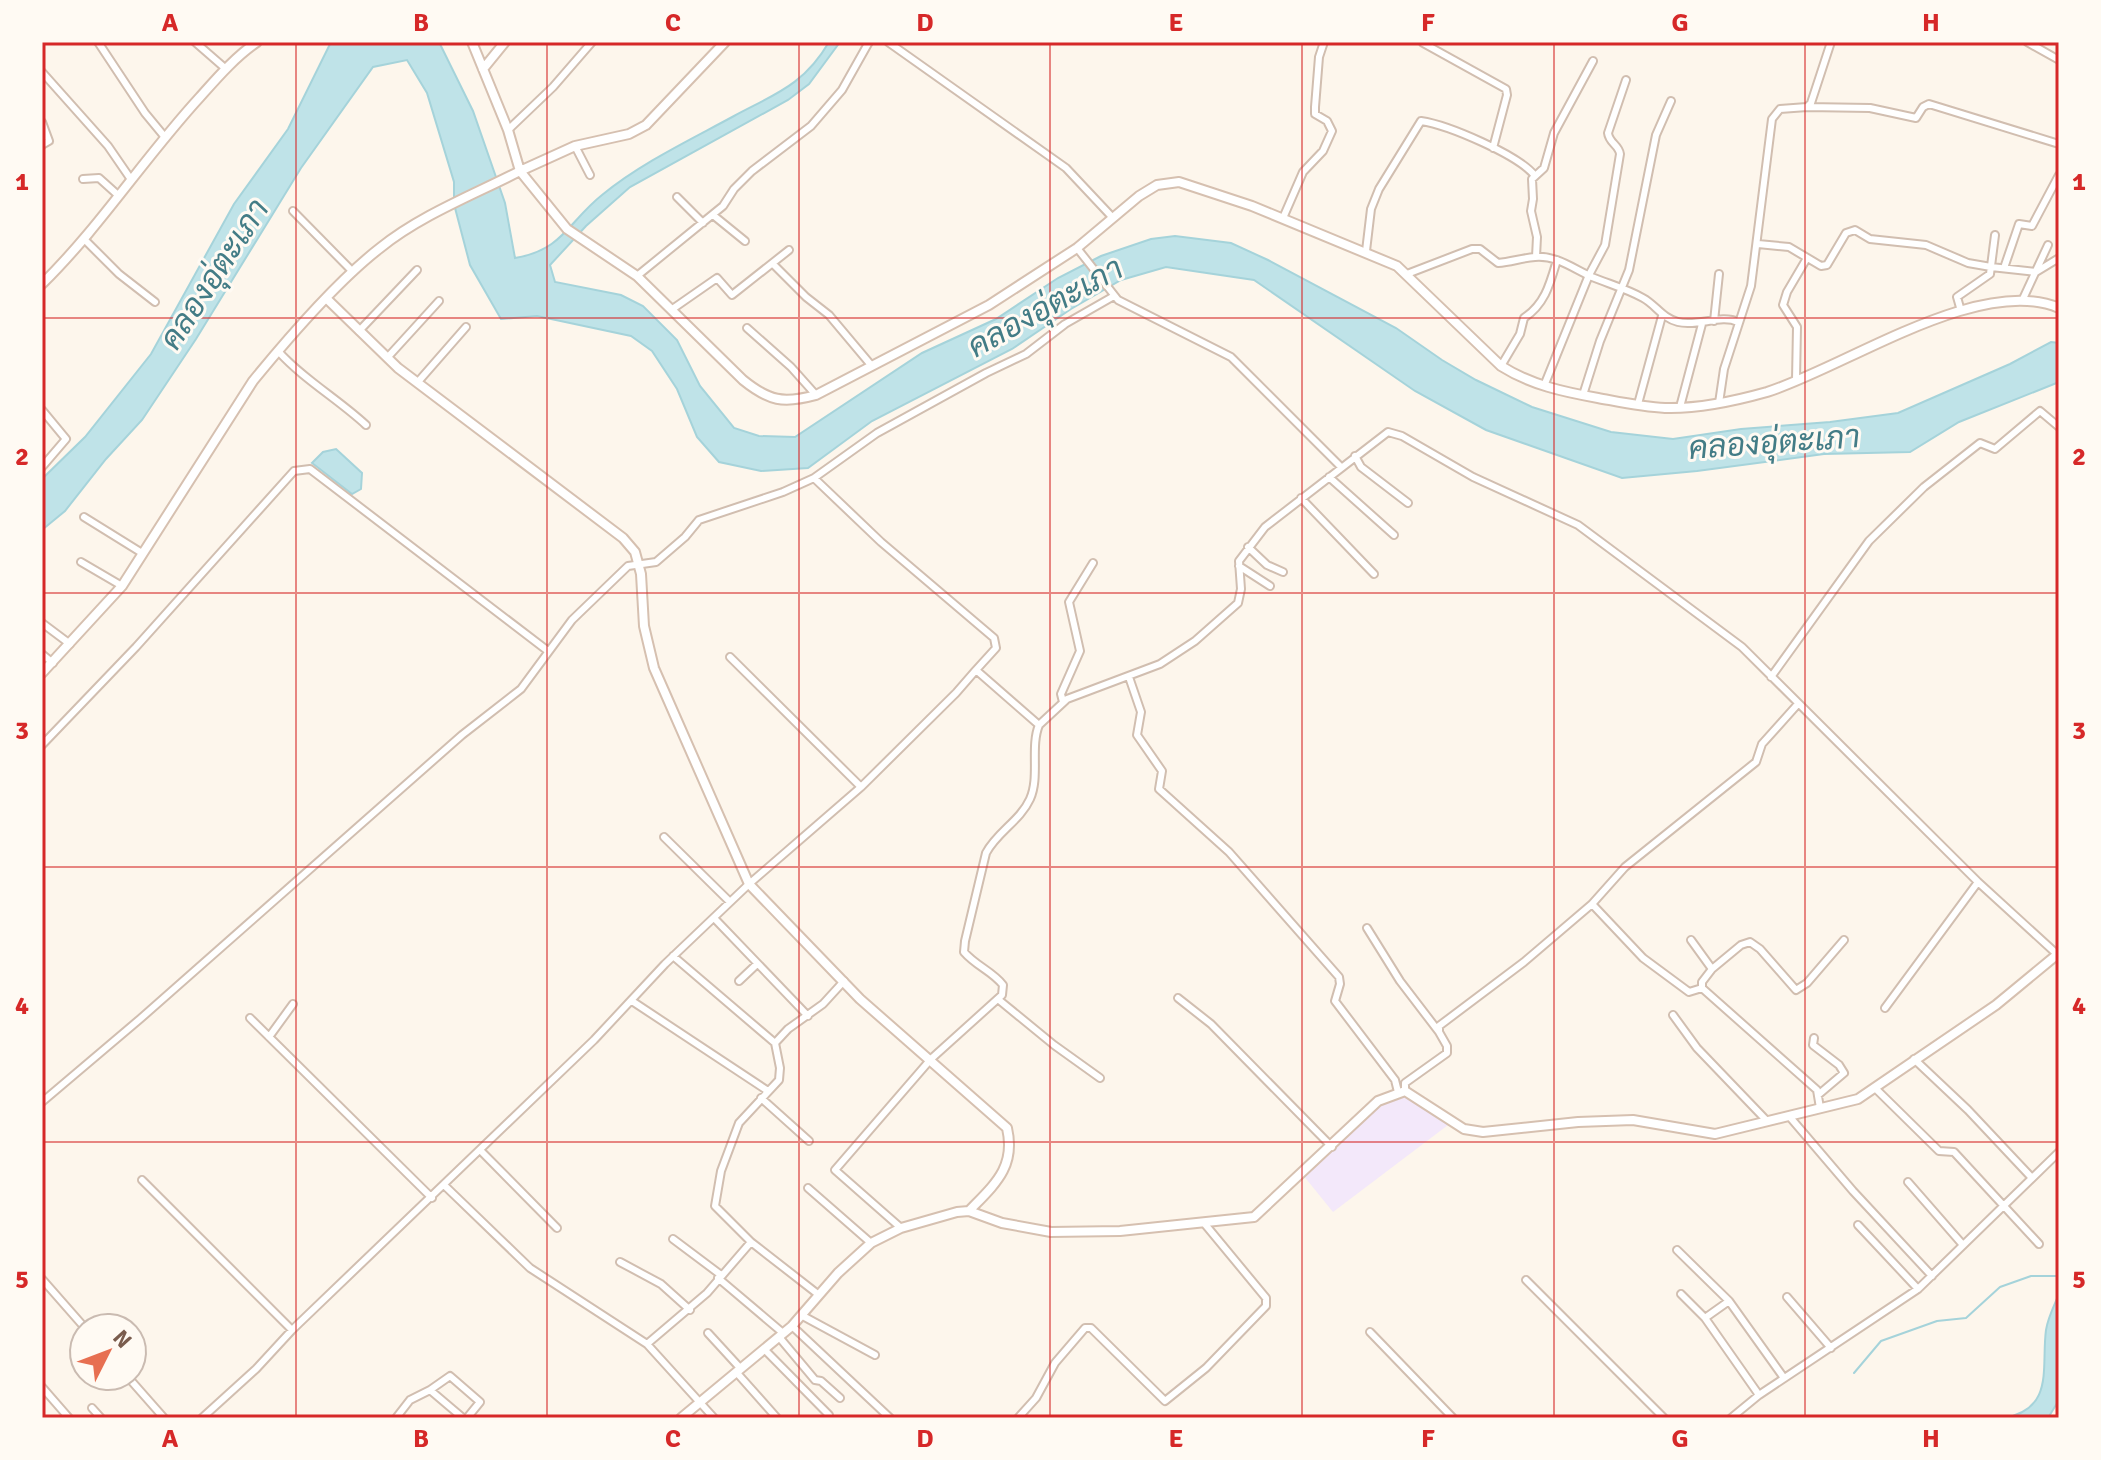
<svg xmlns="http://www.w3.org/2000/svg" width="2101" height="1460" font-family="Signika,Sarabun,sans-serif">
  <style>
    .education { fill: #f3e8fa }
    .water { fill: #bfe3e8; stroke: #a5d3da; stroke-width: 2 }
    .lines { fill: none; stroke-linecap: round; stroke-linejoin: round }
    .stream { stroke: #a5d3da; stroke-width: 2 }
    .street-casing { stroke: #d1beb0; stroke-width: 10 }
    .secondary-casing { stroke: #d6c0b0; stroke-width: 12 }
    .street { stroke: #fff; stroke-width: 6 }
    .secondary { stroke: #fff; stroke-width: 8 }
    .grid { fill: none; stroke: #d62828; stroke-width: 2; stroke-opacity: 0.55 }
    .labels { text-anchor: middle; stroke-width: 6; stroke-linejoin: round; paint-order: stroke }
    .water-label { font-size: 32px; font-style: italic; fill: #437c86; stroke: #fffaf3 }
    .neatline { fill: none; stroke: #d62828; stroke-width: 3 }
    .grid-label { font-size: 26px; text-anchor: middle; font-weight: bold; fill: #d62828 }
  </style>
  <rect width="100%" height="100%" fill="#fdf6ec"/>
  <path class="education" d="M1395,1096L1406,1098L1448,1125L1333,1212L1303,1175L1373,1106Z"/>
  <path class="water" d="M331,42H439L473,111L505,203L515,258C563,250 568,222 602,195C641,163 690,140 734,116C775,94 804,85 829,42H840L809,84L788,100L630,187L586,226L550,265L555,282L621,295L643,306L677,340L700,386L734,428L759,436L795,437L922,353L996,319L1058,278L1101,256L1151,239L1175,236L1231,243L1268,260L1396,328L1442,360L1476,380L1532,407L1611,432L1673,439L1741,429L1830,422L1898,413L2010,364L2051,342L2059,343V382L1959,422L1910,452L1824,454L1697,471L1622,478L1486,430L1415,391L1254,280L1166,267L1121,280L1071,309L1012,349L872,421L808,468L761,471L719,462L697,437L677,389L652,351L631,336L537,316L501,319L470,265L454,204V182L427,93L407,60L373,67L301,168L196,339L142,420L106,459L65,511L42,530V479L85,437L151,354L234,204L288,129Z
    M336,449L362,473L361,489L352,494L312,463L323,452Z
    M2059,1294V1400L2048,1418H2004C2055,1409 2041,1367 2046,1330C2048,1317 2054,1306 2059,1294Z"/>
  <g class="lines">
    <path class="stream" d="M1854,1373L1881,1341L1937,1321L1966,1318L2000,1287L2031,1276H2059"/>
    <g class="street-casing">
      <path id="street" d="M98,42L145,113L164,136
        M195,42L226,69
        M888,42L1066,168L1113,218
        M2027,42L2059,60
        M1423,43L1506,89L1507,95L1493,148
        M42,72L108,146L130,178
        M1807,107L1870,108L1916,118L1923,107L1929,104L2059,144
        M42,122L49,141L42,145
        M508,130L553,87L592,42
        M575,146L590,175
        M83,179L99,178L119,196
        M677,197L703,223
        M293,211L353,272
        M713,215L745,241
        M1283,218L1303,172L1323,151L1332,131L1327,121L1315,114V107L1319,57L1324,42
        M85,240L119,274L155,302
        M1758,244L1789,247L1821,266L1827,265L1846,233L1855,230L1870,239L1926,245L1968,263L1991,267L2036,272L2059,258
        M1077,248L1118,300L1231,357L1341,467
        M1366,251L1371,209L1379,189L1421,121C1448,125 1519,155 1535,176
        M1536,257L1537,237L1531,211L1533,199L1532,179L1544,168L1554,133L1593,61
        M773,264L806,297L829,315L871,365
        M2004,268L2019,224L2032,226L2059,175
        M1407,274L1472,249H1480L1498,263C1511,262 1522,258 1535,257C1556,255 1574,269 1592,277C1609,284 1627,289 1643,298C1656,305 1662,318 1678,322C1698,327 1721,314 1738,322
        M637,276L723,206L734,189L752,171L811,126L842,90L869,42
        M2022,301L2048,245
        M671,310L717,278L732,295L789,250
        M1961,311L1957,297L1990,274L1995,235
        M1714,321L1719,274
        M747,328L791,367L816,395
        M359,331L417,270
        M278,351C303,379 338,399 366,425
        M387,358L439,301
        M1501,366L1520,334L1524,318C1545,304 1550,284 1557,260
        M1796,380L1797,327L1783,305L1787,292L1807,258
        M417,383L466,327
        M1544,386L1589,275L1605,245L1620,154C1619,145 1609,143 1608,133L1626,80
        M1583,395L1600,341L1629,270L1656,135L1671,101
        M1719,403L1724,369L1751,286L1772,119L1780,109L1807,107L1811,103L1831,42
        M1638,404L1662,316
        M1680,407L1702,324
        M42,410L66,439L42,467
        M1355,456L1361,467L1408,503
        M1329,477L1394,535
        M814,478L881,542L994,638L996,648L976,670
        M1301,498L1374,574
        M84,517L142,553
        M1248,547L1267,565L1283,572
        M81,562L122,586
        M1239,566L1270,586
        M42,623L70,644
        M42,654L53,663
        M1129,677L1141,712L1137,735L1162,771L1159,789L1229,852L1339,977L1340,984L1335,1001L1395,1080L1398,1092
        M1771,677L1869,541L1924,487L1980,443L1995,449L2040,411L2059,427
        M1063,702L1061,694L1080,651L1069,602L1093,563
        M42,745L136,647L294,471L310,469L548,651
        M861,787L956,693L976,670L1039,725
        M664,837L730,902
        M1592,904L1643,958L1689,992L1702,988L1817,1090L1820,1108
        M714,918L808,1016
        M1367,928L1400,981L1439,1032
        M1691,940L1712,969L1702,982V988
        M673,956L775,1043
        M1712,969L1741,945L1750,942L1760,949L1796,990L1807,983L1844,940
        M739,981L757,964
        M1178,998L1211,1024L1332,1147
        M999,1000L1054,1045L1100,1078
        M632,1001L768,1091
        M1885,1008L1978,882
        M1673,1015L1697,1048L1767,1121
        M250,1018L432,1198
        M269,1037L293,1004
        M1814,1038L1813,1045L1839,1065L1844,1073L1818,1095
        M1914,1059L1968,1110L2032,1178
        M1876,1089L1939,1151L1954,1152L2039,1244
        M1405,1091V1083L1447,1053V1046L1439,1032V1026L1524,962L1592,904L1625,867L1756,762L1762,744L1797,705
        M761,1098L809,1141
        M42,1102L140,1019L462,735L521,689L572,620L628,566L656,562L685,537L699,520L783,492L814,478L877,433L986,373L1026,354L1065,324L1114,296
        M1789,1116L1853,1191L1932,1276
        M481,1151L557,1228
        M142,1180L292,1330
        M1908,1182L1963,1245
        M445,1186L530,1268L647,1344
        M808,1188L871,1243
        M1858,1225L1918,1289
        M901,1228L835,1170L931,1059L1002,995L1003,985C992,971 976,966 964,952L965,941L986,853C997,832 1020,821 1030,799C1040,777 1030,747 1039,725L1067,699L1160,664L1195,641L1238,603L1241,589L1239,561L1265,527L1388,432L1402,436L1473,477L1578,525L1742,647L1978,882L2059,956
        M673,1239L721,1275
        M1677,1250L1729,1301L1784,1378
        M620,1262L661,1284L690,1310
        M718,1278L783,1333
        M42,1279L85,1328
        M1526,1280L1664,1418
        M1681,1294L1705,1318L1759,1395
        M819,1295L751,1242L715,1206L721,1171L739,1123L779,1080L780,1068L775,1043L788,1029L823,1004L844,981
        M1787,1297L1831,1348
        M801,1315L875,1355
        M1705,1318L1729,1301
        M792,1326L890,1418
        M1370,1332L1453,1418
        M708,1333L741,1369
        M779,1337L815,1380L821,1381L840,1398
        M765,1350L829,1415
        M737,1373L777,1418
        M127,1376L164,1418
        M42,1387L69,1418
        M430,1390L450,1376L480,1402L467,1418
        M92,1408L101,1418
        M202,1418L256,1369L292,1330L594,1040L665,964L749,884L861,787L730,657
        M396,1418L410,1400L430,1390L463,1418
        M714,1418L647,1344L707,1293L751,1242
        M1018,1418L1036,1398L1055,1363L1085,1328H1091L1165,1401L1206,1368L1266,1306V1298L1204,1223
        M1731,1418L1759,1395L1918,1289L2059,1152"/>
    </g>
    <g class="secondary-casing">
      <path id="secondary" d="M725,42L646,125L629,134L575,146L520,171L567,229L637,276L743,380C769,401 783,404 816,395L989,305L1077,248L1139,196L1157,185L1179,182L1252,206L1397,266L1501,366C1531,385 1564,392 1598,398C1620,402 1643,407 1665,408C1698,409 1735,401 1767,392C1844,368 1980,274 2059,308
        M483,69L505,42
        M42,284C100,227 144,158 200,97C217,78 235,57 257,42
        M327,299L398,368L623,538L635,552L641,574L644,626L654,668L749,884L860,999L1007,1128C1016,1167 995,1184 969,1211L957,1212L901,1228L871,1243L838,1273L792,1326L681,1418
        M42,673L122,586L253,381C289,337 336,282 380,248C421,215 473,195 520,171L508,130L472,42
        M969,1211L1002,1223L1051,1232L1120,1231L1254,1217L1378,1101L1405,1091L1464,1129L1483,1132L1578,1122L1633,1120L1715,1134L1858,1099L1996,1005L2059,953"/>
    </g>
    <use href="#street" class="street"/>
    <use href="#secondary" class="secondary"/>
  </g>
  <path class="grid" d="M296,42V1418M547,42V1418M799,42V1418M1050,42V1418M1302,42V1418M1554,42V1418M1805,42V1418M42,318H2059M42,593H2059M42,867H2059M42,1142H2059"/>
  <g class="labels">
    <g class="water-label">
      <text transform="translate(214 274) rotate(-57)" y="11">คลองอุ่ตะเภา</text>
      <text transform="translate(1045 307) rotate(-29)" y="11">คลองอุ่ตะเภา</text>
      <text transform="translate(1774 442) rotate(-4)" y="11">คลองอุ่ตะเภา</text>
    </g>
  </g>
  <rect width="2101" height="1460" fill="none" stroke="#fffaf3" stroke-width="88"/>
  <g transform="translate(108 1352) rotate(48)"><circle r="38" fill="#fffaf3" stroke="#cabbb1" stroke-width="2"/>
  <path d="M0-6L14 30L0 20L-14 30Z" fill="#e76f51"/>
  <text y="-12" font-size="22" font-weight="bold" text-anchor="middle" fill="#7a5c4d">N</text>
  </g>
  <rect x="44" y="44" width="2013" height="1372" class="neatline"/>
  <g class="grid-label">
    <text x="170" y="31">A</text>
    <text x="421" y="31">B</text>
    <text x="673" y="31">C</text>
    <text x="925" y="31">D</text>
    <text x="1176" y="31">E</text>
    <text x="1428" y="31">F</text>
    <text x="1680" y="31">G</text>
    <text x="1931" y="31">H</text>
    <text x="22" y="190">1</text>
    <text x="2079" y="190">1</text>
    <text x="22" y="465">2</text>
    <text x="2079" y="465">2</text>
    <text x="22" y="739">3</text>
    <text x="2079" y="739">3</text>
    <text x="22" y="1014">4</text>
    <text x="2079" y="1014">4</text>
    <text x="22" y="1288">5</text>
    <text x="2079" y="1288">5</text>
    <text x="170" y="1447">A</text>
    <text x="421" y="1447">B</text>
    <text x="673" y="1447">C</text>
    <text x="925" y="1447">D</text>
    <text x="1176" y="1447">E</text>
    <text x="1428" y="1447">F</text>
    <text x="1680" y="1447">G</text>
    <text x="1931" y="1447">H</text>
  </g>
</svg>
